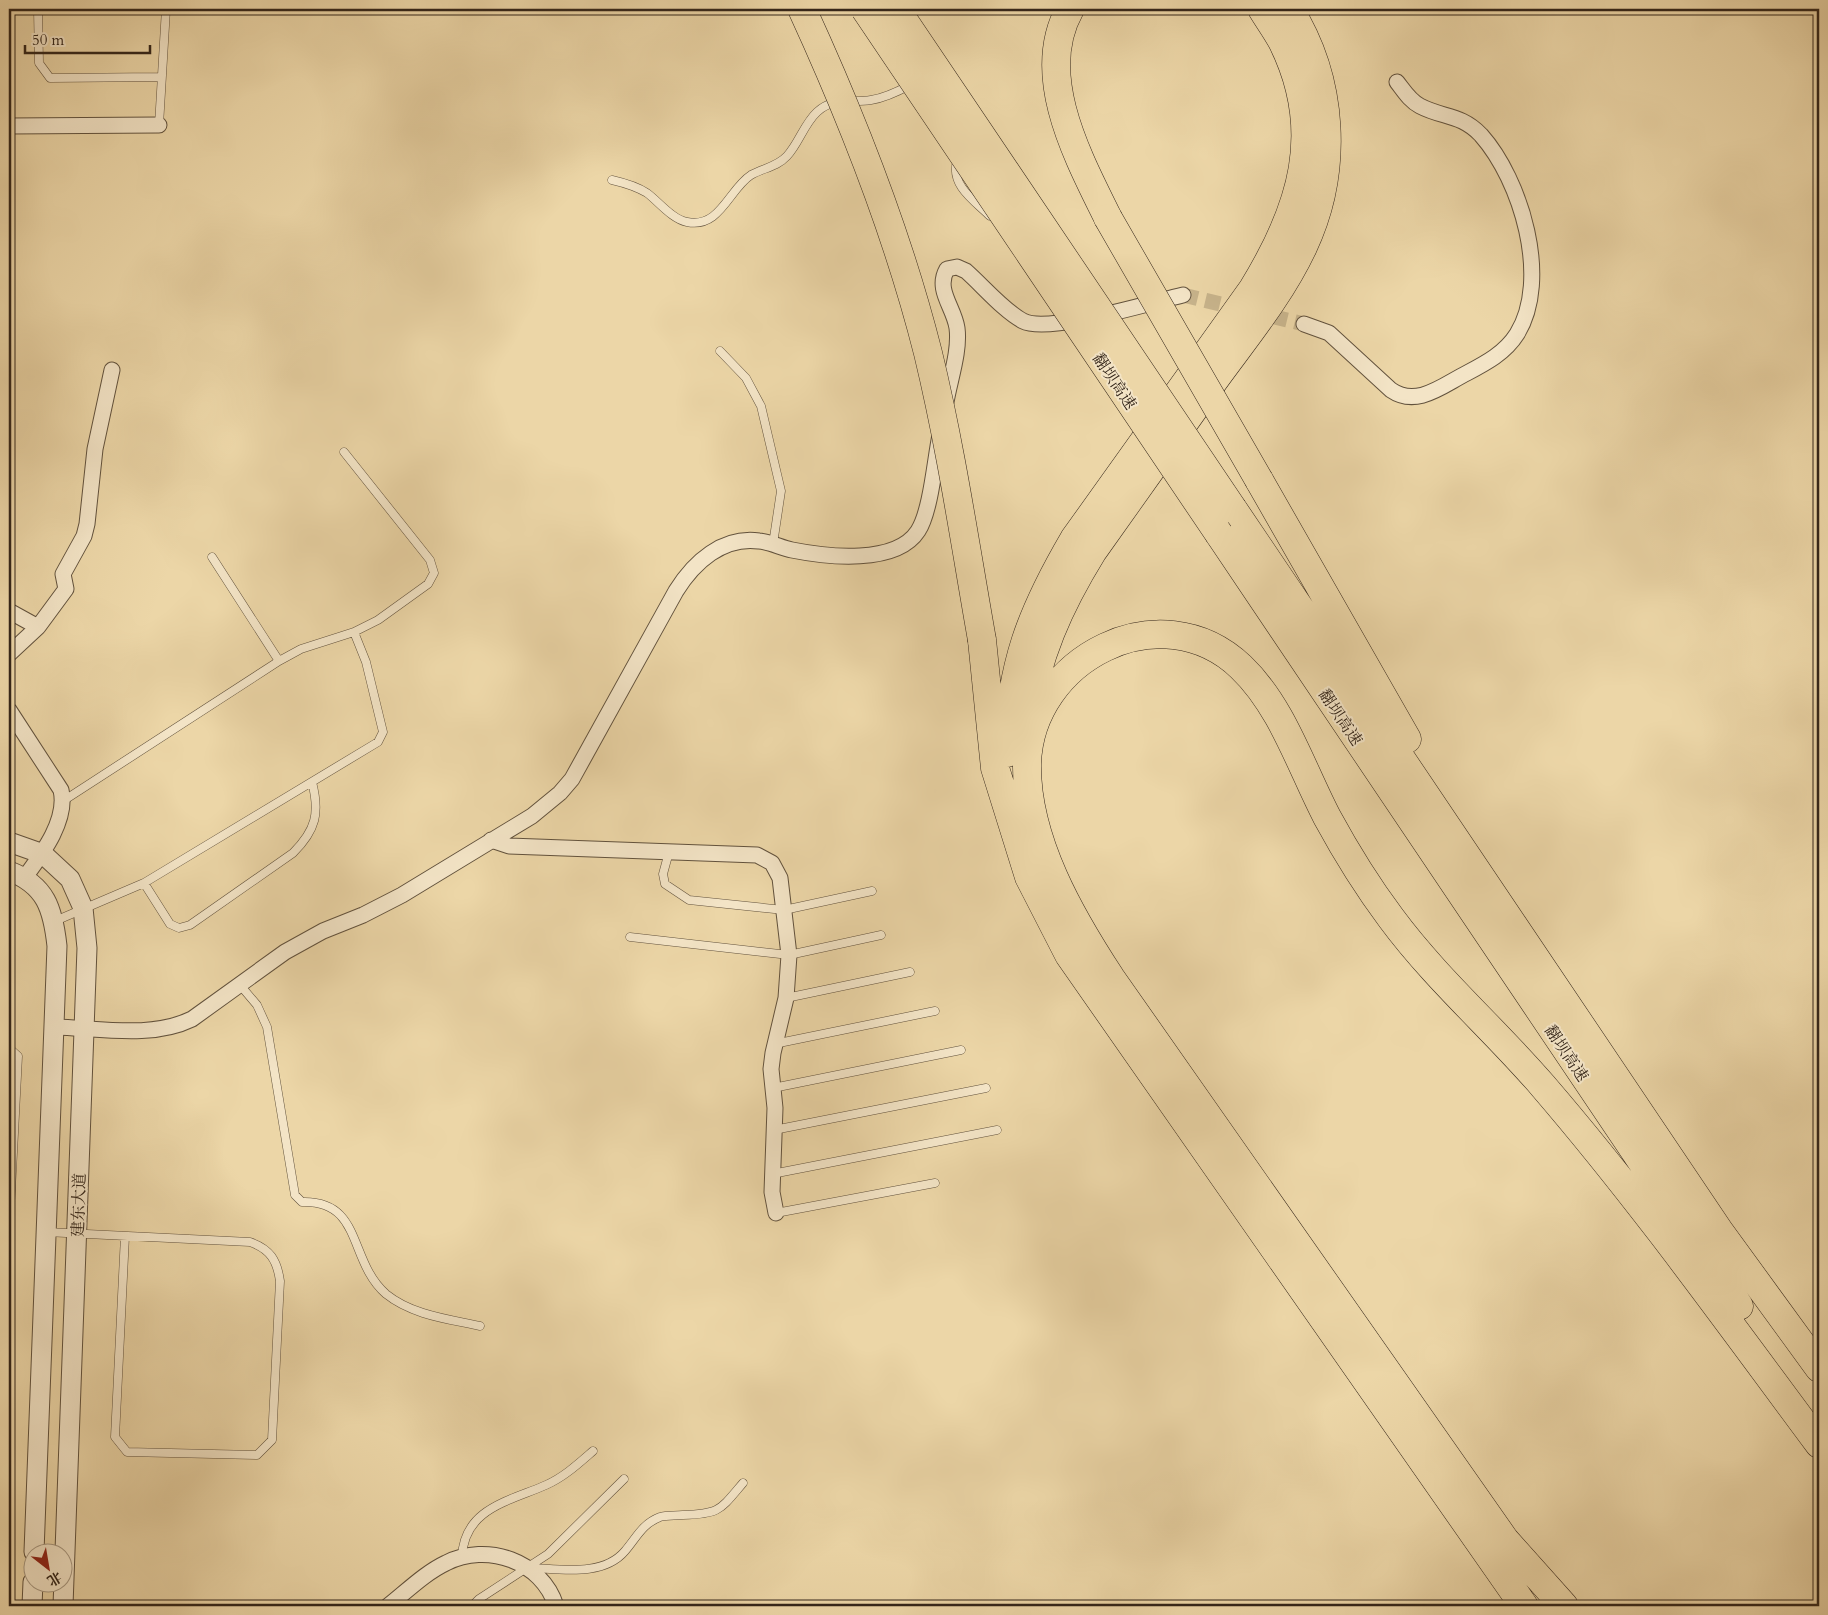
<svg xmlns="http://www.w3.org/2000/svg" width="1828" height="1615" font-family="Cardo,'Noto Serif SC',serif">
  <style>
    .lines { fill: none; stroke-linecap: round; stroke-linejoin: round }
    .minor-tunnel { stroke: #c7b38b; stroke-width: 15; stroke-dasharray: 15 8; stroke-linecap: butt }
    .service-casing { stroke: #62523d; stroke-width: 9 }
    .minor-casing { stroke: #62523d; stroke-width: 17 }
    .tertiary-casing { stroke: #62523d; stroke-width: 21 }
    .motorway-casing { stroke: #34261a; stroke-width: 29 }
    .service { stroke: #f3e4c6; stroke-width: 8 }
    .minor { stroke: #f3e4c6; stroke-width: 15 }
    .tertiary { stroke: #f3e4c6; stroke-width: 19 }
    .motorway { stroke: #ecd6a7; stroke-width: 28 }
    .motorway-bridge-casing { stroke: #34261a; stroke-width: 29; stroke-linecap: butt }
    .motorway-bridge { stroke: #ecd6a7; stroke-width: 28 }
    .labels { text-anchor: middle; stroke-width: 4; stroke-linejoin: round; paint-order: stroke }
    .street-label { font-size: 16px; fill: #34261a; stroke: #f3e4c6 }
  </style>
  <rect width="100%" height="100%" fill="#ecd6a7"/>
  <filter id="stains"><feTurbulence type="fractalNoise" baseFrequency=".004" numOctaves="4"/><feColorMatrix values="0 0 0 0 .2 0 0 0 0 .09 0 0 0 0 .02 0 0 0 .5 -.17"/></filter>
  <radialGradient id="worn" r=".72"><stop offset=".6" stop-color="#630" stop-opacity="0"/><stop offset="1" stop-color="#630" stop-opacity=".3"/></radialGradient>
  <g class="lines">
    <path class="minor-tunnel" d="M1183,295L1304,324"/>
    <g class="service-casing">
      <path id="service" d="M38,9L39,63L50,78L161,77
        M159,125L166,9
        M957,161C950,186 976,202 990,216
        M612,180C625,183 636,186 647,193C659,202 672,219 687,222C720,229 729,189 751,175C763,168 777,167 787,156C799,143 804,124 817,112C833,97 852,103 871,100C885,98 897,92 910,85
        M720,351L746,378L761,406L781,491L773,544
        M212,557L279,661
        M63,801L279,661L301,649L354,632L378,620L428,584L434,573L430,560L344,452
        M669,852L663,874L665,884L689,900L784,910L872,891
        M144,883L170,924L179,928L190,925L293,853C316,830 320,813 312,782
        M55,921L144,883L378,742L383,732L366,662L354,632
        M630,937L789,955L881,935
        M240,985L257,1005L267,1027L295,1195L302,1202C363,1200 348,1261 386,1294C412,1315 448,1319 480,1326
        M786,998L910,972
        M774,1044L935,1011
        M9,1048L18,1056L9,1229
        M773,1088L961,1050
        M774,1130L986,1088
        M772,1174L997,1130
        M776,1213L935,1183
        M46,1232L250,1242C270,1249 277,1260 280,1281L272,1440L257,1455L127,1452L115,1437L125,1236
        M462,1557C464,1508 510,1501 546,1485C564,1477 578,1464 593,1451
        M531,1568C561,1569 603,1577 625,1551C637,1537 642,1524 660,1517C667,1515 676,1516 683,1515C720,1514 720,1510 743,1483
        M472,1606L479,1599L548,1554L624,1479"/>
    </g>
    <g class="minor-casing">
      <path id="minor" d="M9,126L159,125
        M1304,324L1329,333L1391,390C1417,408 1443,385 1467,373C1486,363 1505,353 1517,334C1551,279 1521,180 1481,135C1461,114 1443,118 1420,106C1410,101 1404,91 1397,82
        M946,402C950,379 960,351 957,328C954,307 935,290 947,269L957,267L966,271C983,286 1004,311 1023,321C1048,334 1152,302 1183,295
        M9,611L38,627
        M9,654L38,627L66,589L63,574L84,536L87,524L95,449L112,370
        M9,710L61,790C68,820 42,854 25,877
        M491,840L509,846L757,855L772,863L780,878L789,955L786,998L773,1053L771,1069L775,1108L772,1192L776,1213
        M54,1027C99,1028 151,1039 192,1019L285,952L323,931L363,915L402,895L532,816L560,793L572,779L676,591C694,562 723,536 759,541C771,542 781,548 792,550C827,557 896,565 918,531C931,511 935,459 940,435
        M388,1606C407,1591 425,1573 446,1563C487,1542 542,1561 556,1606"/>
    </g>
    <g class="tertiary-casing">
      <path id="tertiary" d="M9,842L43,854L70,879L83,908L87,948L63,1606
        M9,871C46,885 53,909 57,946L34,1552
        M32,1606L33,1582"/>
    </g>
    <g class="motorway-casing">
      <path id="motorway" d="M1070,9C1033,75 1078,157 1108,218
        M1259,480L1407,739
        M1233,509L1720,1232L1819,1368
        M1219,534L1739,1306
        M982,640L995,768L1029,877L1069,955L1524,1606
        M1027,721C1036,657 1059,606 1093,551C1133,495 1173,438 1213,382C1244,339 1280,296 1303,247C1339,171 1334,80 1289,9
        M1007,753C1011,665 1030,614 1074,539L1252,290C1302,209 1327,131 1282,41C1276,30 1268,19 1262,9
        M1564,1606L1505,1540L1111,978C1071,917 1026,840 1027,764C1030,658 1161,591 1241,667C1282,706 1301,767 1327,817C1346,852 1367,886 1391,918C1436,979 1494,1029 1543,1086C1641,1200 1729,1323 1819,1444"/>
    </g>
    <use href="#service" class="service"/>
    <use href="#minor" class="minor"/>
    <use href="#tertiary" class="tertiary"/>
    <use href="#motorway" class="motorway"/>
    <g class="motorway-bridge-casing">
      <path id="motorway-bridge" d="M802,9C853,120 898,234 928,353C951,448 965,544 982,640
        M865,9L1219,534
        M896,9L1233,509
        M1108,218L1259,480"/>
    </g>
    <use href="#motorway-bridge" class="motorway-bridge"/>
  </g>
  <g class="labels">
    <g class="street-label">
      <text transform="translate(1115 381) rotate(56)" y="6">翻坝高速</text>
      <text transform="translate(1341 717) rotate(56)" y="6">翻坝高速</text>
      <text transform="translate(1567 1053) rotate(56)" y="6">翻坝高速</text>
      <text transform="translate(78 1205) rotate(-88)" y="6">建东大道</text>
    </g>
  </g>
  <rect width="1828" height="1615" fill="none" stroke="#ecd6a7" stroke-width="30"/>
  <rect x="10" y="10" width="1808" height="1595" fill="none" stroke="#34261a" stroke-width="2.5"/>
  <rect x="15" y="15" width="1798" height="1585" fill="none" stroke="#34261a"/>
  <g transform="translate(48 1568) rotate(149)"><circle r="24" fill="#f3e4c6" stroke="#a79881"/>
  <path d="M0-4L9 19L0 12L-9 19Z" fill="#8f2418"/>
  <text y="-8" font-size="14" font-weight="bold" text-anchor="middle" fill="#34261a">北</text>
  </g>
  <path d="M25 45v8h125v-8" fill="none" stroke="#34261a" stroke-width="2.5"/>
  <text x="32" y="45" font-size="15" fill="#34261a" stroke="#f3e4c6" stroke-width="4" paint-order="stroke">50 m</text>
  <rect width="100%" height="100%" filter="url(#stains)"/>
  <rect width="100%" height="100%" fill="url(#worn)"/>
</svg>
